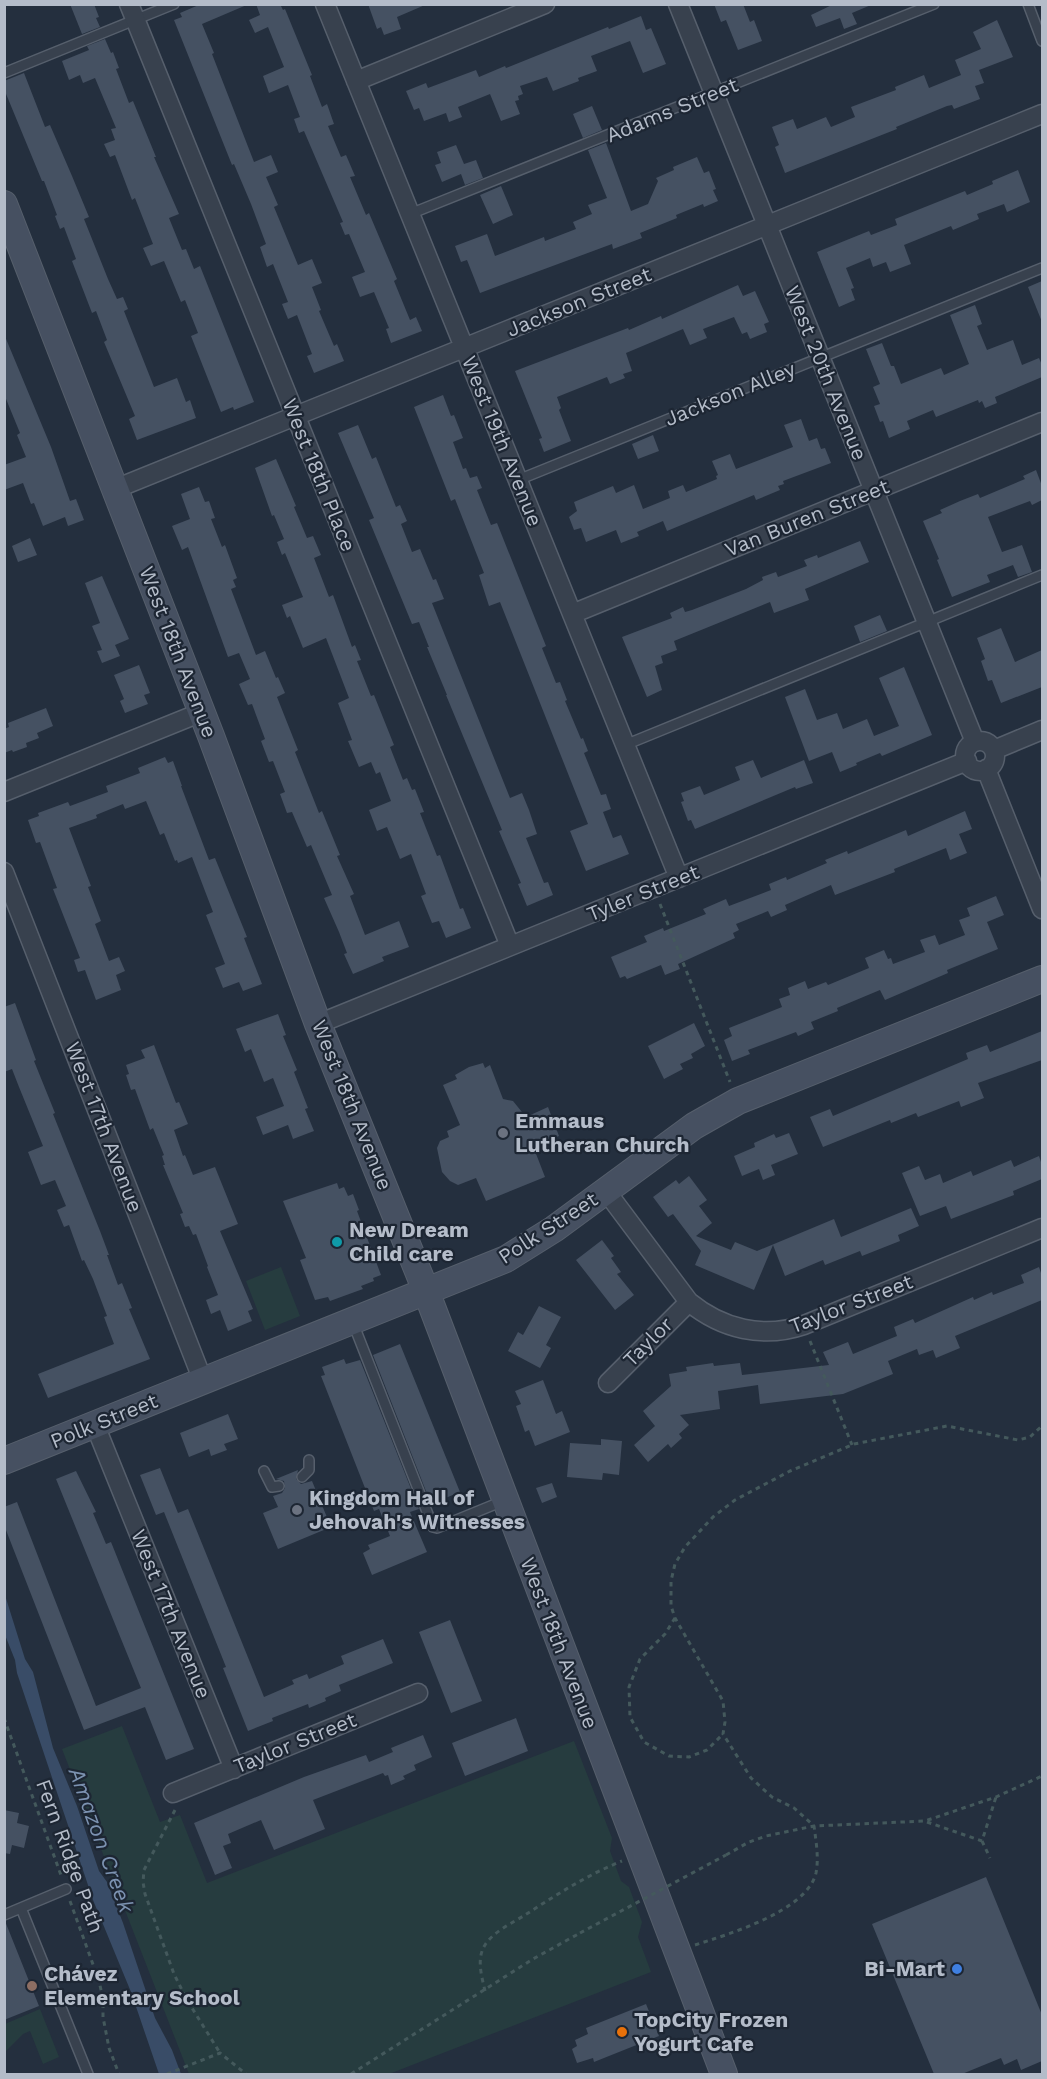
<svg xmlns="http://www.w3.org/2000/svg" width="1047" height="2079" font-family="'Work Sans',sans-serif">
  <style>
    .green { fill: #263c3f }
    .water { fill: #394c67 }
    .building { fill: #455162 }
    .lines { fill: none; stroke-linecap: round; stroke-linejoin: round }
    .lane-casing { stroke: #565f6c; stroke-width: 12 }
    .street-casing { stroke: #565f6c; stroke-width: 21 }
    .secondary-casing { stroke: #565f6c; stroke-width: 28 }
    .path { stroke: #44595c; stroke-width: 3; stroke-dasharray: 4.5 4.5; stroke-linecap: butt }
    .lane { stroke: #38414e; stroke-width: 9 }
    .street { stroke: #38414e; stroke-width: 18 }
    .secondary { stroke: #465061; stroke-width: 26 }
    .path-bridge { stroke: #44595c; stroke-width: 3; stroke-dasharray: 4.5 4.5; stroke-linecap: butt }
    .worship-dot { fill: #6b7280; stroke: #1d2633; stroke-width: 2 }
    .culture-dot { fill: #0f9aa8; stroke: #1d2633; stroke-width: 2 }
    .shop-dot { fill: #3f7fe0; stroke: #1d2633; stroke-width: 2 }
    .education-dot { fill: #8d6e63; stroke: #1d2633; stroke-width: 2 }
    .food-dot { fill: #e8710a; stroke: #1d2633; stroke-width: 2 }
    .labels { text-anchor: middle; stroke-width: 4.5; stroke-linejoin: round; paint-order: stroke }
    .street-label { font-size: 21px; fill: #b4bcc9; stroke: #1d2633 }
    .poi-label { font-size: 21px; font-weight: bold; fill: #b4bcc9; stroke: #1d2633; text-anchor: start }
    .water-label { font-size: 22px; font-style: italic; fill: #7c92b1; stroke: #1d2633 }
  </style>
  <rect width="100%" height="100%" fill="#242f3e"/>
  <path class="green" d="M281,1267L300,1316L265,1330L246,1281Z
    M122,1726L160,1822L180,1815L207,1883L574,1741L612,1838L610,1851L621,1881L629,1887L642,1922L638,1937L651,1972L389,2074H189L62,1749Z
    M40,2009L59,2057L43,2064L30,2031L23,2034L5,2052V2024Z"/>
  <path class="water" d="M4,1592L25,1659L33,1672L53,1748L77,1806L99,1871L107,1882L123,1923L155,2018L172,2050L181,2074H159L131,1992L93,1900L17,1673L15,1660L5,1635Z"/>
  <path class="building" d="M70,4H94L99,17L96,18L100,27L82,34Z
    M201,4H249L202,24L214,53L212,54L254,162L271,155L278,172L266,177L278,205L274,207L298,265L312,259L322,283L312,287L321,310L319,311L334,346L337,344L344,361L314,373L307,356L312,354L297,315L288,319L282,304L288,302L273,264L267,267L260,247L266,244L251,204L234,164L232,165L174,20L182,17L180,13Z
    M256,4H280L283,10L285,9L312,75L310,76L322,107L327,104L334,124L328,126L341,157L346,155L355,176L350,177L366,215L369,213L397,279L394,281L410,320L416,317L422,331L391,343L386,329L389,328L374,292L360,297L352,277L365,272L349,234L345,235L340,223L343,222L304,131L299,133L294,119L300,117L288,85L269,93L263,76L284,67L268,27L255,33L249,20L260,15Z
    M368,4H425V5L397,17L401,29L384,35L381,27L377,29Z
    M714,4H743L750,22L754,20L762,41L738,50L726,20L721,22Z
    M834,4H871V5L852,13L857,24L844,29L840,18L816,27L811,15Z
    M641,16L646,30L651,28L666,64L643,73L630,41L591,56L597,71L578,78L579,81L553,91L547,77L520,86L523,94L518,96L519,100L515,101L520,114L501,121L490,94L458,107L462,117L449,122L446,113L424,121L419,108L414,110L406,91L426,83L428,88L476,70L479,77L505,66L506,68L608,27L609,29Z
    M997,20L1013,57L979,70L984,83L975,86L980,99L954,109L952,105L947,106L896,127L897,129L785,173L775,147L779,145L772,127L793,119L797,129L826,117L831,127L855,117L851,107L896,90L895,87L924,75L929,88L961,75L955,60L981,49L973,32Z
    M105,39L111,53L113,52L119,68L116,69L129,103L133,101L156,157H154L179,214L169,218L182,250L186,249L194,269L200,266L254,402L234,410L233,407L221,412L191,336L198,333L185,300L181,302L164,261L151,266L143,248L153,244L135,198L132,200L115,155L110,157L104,144L115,140L111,129L116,128L95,78L83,83L80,75L69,80L62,61L89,50L87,46Z
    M24,73L45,127L50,125L72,176L89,217L84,219L108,279L117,299L123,297L128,309L124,311L154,387L177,378L186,402L190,400L196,418L137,440L129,419L135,416L104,342L107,340L96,311L92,313L72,261L76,259L64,227L60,229L55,216L57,215L44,181H42L4,89V81Z
    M592,106L602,130L583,138L573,114Z
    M606,143L631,211L648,204L658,181L656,178L674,170L673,167L697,157L704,173L709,171L716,189L713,190L718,201L704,207L703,204L676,215L677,218L640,233L642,238L613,249L612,244L480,293L467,260L461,262L455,246L487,234L495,256L544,237L545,241L576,229L573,222L592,214L588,205L607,198L588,150Z
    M456,145L464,164L476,160L483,178L465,185L461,174L442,182L435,165L441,163L437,152Z
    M1018,170L1030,202L1007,212L1004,204L977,214L979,219L953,230L951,226L904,245L911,264L890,272L886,262L873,267L870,258L846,268L854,288L851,289L855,300L839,307L817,252L869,231L871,235L897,225L895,219L965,191L967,195L993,184L992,181Z
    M501,186L513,215L493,224L480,195Z
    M1042,281V322L1028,287Z
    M738,285L743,296L755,291L769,322L764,324L767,332L750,339L747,332L742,334L734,317L703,329L707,338L690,345L683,329L626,353L632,371L623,374L625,378L610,384L607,377L557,397L561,408L559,410L571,441L544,452L539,439L542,438L515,371L628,328L629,330L661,316L662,319Z
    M975,305L982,324L977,326L987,350L1013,340L1022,365L1039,358L1042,365V377L995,397L997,403L985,408L982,401L979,403L978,400L936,417L933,410L907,421L910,429L889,438L883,421L880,422L874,406L880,404L873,387L880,384L866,349L882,343L891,366H894L901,384L941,368L944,375L969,364L950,315Z
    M4,334L51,447L70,501L76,499L84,520L68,526L65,517L43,526L34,503L31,504L23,483L4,490V465L26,457L17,435L20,433L4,394Z
    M443,395L451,416L454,415L463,438L453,442L463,469L466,468L470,478L477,476L482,488L477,490L491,525L497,523L546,646L542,648L556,683L560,682L567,700L565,701L581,739L583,738L588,751L584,753L601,795L606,794L611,809L603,812L613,838L621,835L629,854L586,871L570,831L588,824L500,602L489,606L479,575L484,573L455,499L451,501L414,407Z
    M801,419L809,441L817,438L821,449L825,448L831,463L783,481L784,484L778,486L780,490L756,500L754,495L667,531L663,521L637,532L639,536L621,543L616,530L586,542L581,528L574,530L569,517L577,511L574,502L613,486L616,493L634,485L643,509L670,498L668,491L683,485L686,492L717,479L716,476L718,475L712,461L730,454L736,469L793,447L784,425Z
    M358,425L372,459L376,457L396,507L400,505L407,521L401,524L412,552L420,549L433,580L436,579L444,599L432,603L510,798L522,793L529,810L537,834L526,838L544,883L548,882L553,895L527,906L518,884L521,883L499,831L502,830L446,695H447L427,647H429L419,622L412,624L369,520L374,518L338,433Z
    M653,435L659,451L638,459L632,444Z
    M276,459L296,506L294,507L307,538L313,536L321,555L314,558L329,597L333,595L352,647L355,645L361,660L357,661L371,696L374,695L394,745L390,747L403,780L407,778L412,790L415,789L424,812L420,813L437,856L440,855L460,909L463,908L471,928L446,938L439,921L432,923L421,896L426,894L411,854L400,859L387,827L377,831L369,810L391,801L380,772L376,774L371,762L359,767L348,741L352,740L338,703L349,698L326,638L303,648L290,616L287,618L282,605L303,597L285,553L282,555L277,542L284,539L274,515L272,516L255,468Z
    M1036,470L1042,486V500L1032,505L1030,501L988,517L1002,552L1022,545L1032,572L1018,577L1013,565L987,575L990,582L952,597L937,560L939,559L923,521L942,513L940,510L960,501L978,494L980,498L1025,479L1023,476Z
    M199,487L205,502L209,501L215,518L211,519L222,547L225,545L237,578L233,580L236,587L231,589L256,655L265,651L276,678L278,677L285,693L277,697L298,750L295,752L319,813L322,811L340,855L337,856L354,894L350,896L365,935L399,921L409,947L382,957L384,961L353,974L344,954L347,953L339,932L324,898L332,895L311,845L307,847L292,812L287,813L280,794L285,792L273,761L269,762L261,741L265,739L252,704L248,705L239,684L250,679L239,653L228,657L188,547L182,550L172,526L190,519L181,494Z
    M30,538L37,555L18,562L12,546Z
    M860,541L869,562L805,589L809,600L774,613L770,602L674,641L677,650L661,656L663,663L655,666L662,690L647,697L622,637L672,618L670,613L683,607L685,612L692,610L746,589L763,580L762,577L776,572L778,577L807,566L804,560L817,555L818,558Z
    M102,576L129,639L115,645L120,656L102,663L97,651L102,650L92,626L100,623L85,583Z
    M880,615L887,631L860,642L854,626Z
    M1001,628L1015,662L1042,650V687L1001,703L992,680L988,681L981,661L985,659L977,638Z
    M139,665L150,693L144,695L148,704L125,713L120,701L124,699L114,675Z
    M904,667L932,735L882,756L880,753L856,763L857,765L840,772L832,752L809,761L785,697L805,689L817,720L837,713L843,729L867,719L874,736L899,726L879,678Z
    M46,708L53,726L37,733L39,738L26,743L27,747L13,752L12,750L4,753V729L9,727L8,723Z
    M165,757L168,763L173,761L182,786H181L209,860L215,858L247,937L244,938L262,984L243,991L239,982L223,988L215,968L225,964L206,915L213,912L192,857L178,863L177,860L175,861L164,833L160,835L146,801L125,809L123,804L96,815L97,818L69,828L91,886L88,887L101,921L95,924L109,961L119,957L125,971L116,975L121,990L96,1000L85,970L78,972L74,960L80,958L53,889L57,888L40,842L36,843L28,820L39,816L38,813L68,802L70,806L108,792L106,786L140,773L138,768Z
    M753,760L761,778L804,760L813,783L796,789L795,787L695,829L691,820L688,821L681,802L684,801L681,793L700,786L704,795L740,780L735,767Z
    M965,811L972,829L959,834L967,853L950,860L946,848L894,869L895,872L835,895L831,885L785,905L787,910L771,917L768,911L736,924L739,930L733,933L735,938L678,964L680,969L665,975L661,965L627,979L625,976L620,978L611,957L647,942L644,936L663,928L664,931L706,914L703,909L726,899L729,906L771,890L769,884L786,877L787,880L827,863L825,860L847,851L848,854L906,830L908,836Z
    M996,896L1004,915L987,922L998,949L947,970L948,973L885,1000L880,990L837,1008L838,1011L811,1022L814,1029L798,1036L796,1032L748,1050L750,1054L732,1061L724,1040L732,1036L729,1028L782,1007L779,999L790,995L788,988L805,981L808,989L826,982L828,985L869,968L865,958L884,950L888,959L891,958L893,964L925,952L920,940L935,935L939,945L965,935L959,920L970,916L967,908Z
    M15,1003L36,1060L34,1061L55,1113L53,1114L100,1231L109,1255H107L118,1285L122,1283L132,1308L129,1309L150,1359L48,1398L38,1374L114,1344L104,1317L107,1316L93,1279L84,1260L82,1261L69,1225L64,1227L57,1210L66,1206L55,1180L41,1185L28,1152L43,1146L19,1087L12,1069L4,1072V1007Z
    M278,1014L286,1035L283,1036L297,1070L294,1072L308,1108L305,1109L314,1131L293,1139L288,1125L263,1135L256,1117L284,1106L273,1078L264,1082L251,1049L245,1052L236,1029Z
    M694,1023L705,1046L691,1054L693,1058L680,1064L683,1069L664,1079L648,1046Z
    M1042,1031V1060L978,1083L984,1098L961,1107L959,1101L918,1117L916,1113L891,1123L890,1120L823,1147L810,1117L830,1109L833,1116L968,1059L966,1053L987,1045L990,1052Z
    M154,1045L176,1103L179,1102L188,1124L174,1130L183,1156L185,1155L193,1175L215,1167L238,1224L220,1231L253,1309L248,1311L252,1321L228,1331L220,1310L211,1314L206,1300L218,1295L207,1267L208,1266L196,1234L193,1235L189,1226L185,1227L180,1214L183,1213L163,1165H165L162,1156L164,1155L153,1128L150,1130L135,1089L131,1090L126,1075L129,1074L126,1065L145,1058L141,1050Z
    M483,1063L485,1068L490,1065L503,1099L513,1101L526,1117L548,1107L559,1136L533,1146L545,1177L486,1201L476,1178L458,1185L450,1181L442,1172L437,1148L440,1141L449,1137L447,1131L460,1125L443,1085L457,1079L455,1075L469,1067Z
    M789,1133L798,1154L771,1165L775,1175L763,1180L759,1169L742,1176L734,1156L755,1147L754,1143L774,1134L776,1138Z
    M1039,1156L1042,1165V1179L1013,1191L1014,1195L951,1219L946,1206L920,1216L902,1173L919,1166L925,1180L940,1174L943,1183L971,1171L973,1176L1011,1160L1014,1167Z
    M689,1176L707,1200L699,1206L712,1223L696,1236L731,1250L735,1242L757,1251L834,1219L841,1237L911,1208L919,1226L898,1235L900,1241L862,1256L860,1251L825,1265L823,1260L785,1276L773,1245L754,1290L695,1265L701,1251L673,1214L668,1217L653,1197L676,1180L679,1184Z
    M337,1183L339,1189L344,1187L348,1196L353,1194L359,1210L357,1211L381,1275L373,1278L374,1281L361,1286L363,1289L330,1301L328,1297L315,1300L300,1260L306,1258L283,1201Z
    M602,1240L614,1256L611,1258L621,1272L617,1274L634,1295L615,1310L576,1260Z
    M1039,1267L1042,1276V1300L955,1336L960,1348L936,1358L933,1350L919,1355L917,1349L888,1361L893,1374L843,1394L760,1404L758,1385L718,1391L720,1409L680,1415L689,1425L679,1434L682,1438L671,1448L668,1444L648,1462L634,1445L655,1426L643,1411L671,1386L669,1374L687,1371L686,1367L713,1363L714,1366L740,1363L742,1375L829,1365L823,1352L848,1342L853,1354L897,1336L894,1327L913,1319L915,1323L973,1297L974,1300L992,1292L993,1295L1024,1283L1021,1275Z
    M539,1306L561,1317L546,1345L551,1348L540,1368L508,1351L518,1332L523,1335Z
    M400,1344L460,1492L431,1504L373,1355Z
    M344,1359L346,1364L360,1360L419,1509L410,1512L427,1552L372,1575L363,1553L370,1549L368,1545L390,1536L379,1509L374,1511L321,1376L325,1375L322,1367Z
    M543,1380L556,1414L562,1411L570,1432L535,1446L529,1430L525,1432L516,1406L521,1404L515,1391Z
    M228,1414L238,1439L224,1444L227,1450L211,1456L209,1449L189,1457L180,1433Z
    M601,1439L622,1441L619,1475L603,1473L602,1480L567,1477L570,1443L601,1445Z
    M160,1468L178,1513L188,1509L264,1697L294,1684L292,1680L307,1674L309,1679L344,1664L341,1656L383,1639L393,1663L339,1685L341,1691L325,1698L326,1701L309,1708L308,1704L272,1718L273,1721L248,1731L223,1668L226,1667L164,1512L156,1515L140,1475Z
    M298,1470L296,1479L301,1484L312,1481L331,1527L278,1549L263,1513L278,1507L273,1496L282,1493L285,1488L284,1481L276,1479Z
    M76,1471L96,1512L93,1513L106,1544L111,1542L194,1749L166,1760L145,1707L84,1730L4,1525V1507L17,1502L96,1706L141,1688L56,1479Z
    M552,1483L557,1497L542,1503L536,1488Z
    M450,1620L482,1701L451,1713L419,1632Z
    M516,1718L528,1751L465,1776L452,1743Z
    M423,1735L432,1757L414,1765L416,1770L403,1776L405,1779L391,1785L388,1775L385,1776L383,1773L313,1800L325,1829L274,1850L261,1820L228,1834L231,1843L223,1846L232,1868L215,1875L194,1823L304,1777L366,1755L369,1762L393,1752L391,1748Z
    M4,1810L19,1813L17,1823L29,1826L24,1848L12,1845L10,1854L4,1853Z
    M986,1877L1042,2015V2061L1021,2070L1017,2059L1004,2065L1001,2058L962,2074H934L872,1924Z
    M5,1921L39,2006L4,2020V1922Z
    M646,2004L659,2036L594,2062L593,2058L577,2063L572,2049L577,2046L575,2040L588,2034L586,2028Z"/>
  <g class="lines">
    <g class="lane-casing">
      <path id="lane" d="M1028,4L1042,41
        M4,73L174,4
        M410,214L934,4
        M518,480L1042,268
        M625,745L1042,575
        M353,1323L433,1527L437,1528L503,1501
        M264,1471L272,1487L279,1486
        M302,1477L309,1470V1460
        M21,1908L88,2074
        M4,1915L66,1889"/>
    </g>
    <g class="street-casing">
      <path id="street" d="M129,4L510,946
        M325,4L679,878
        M678,4L975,742
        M356,81L545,4
        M115,489L1042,114
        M572,614L1042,422
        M965 756a15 15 0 1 1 30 0a15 15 0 1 1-30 0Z
        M994,750L1042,730
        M986,769L1042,909
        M4,792L202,712
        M4,872L203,1381
        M318,1024L967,761
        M606,1191L689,1302C722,1329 763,1339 804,1325L1042,1228
        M608,1383L689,1302
        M95,1425L234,1769
        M173,1793L418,1693"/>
    </g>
    <g class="secondary-casing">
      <path id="secondary" d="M4,204L211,736L318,1024L426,1291L724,2074
        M4,1461L506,1259L554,1229L694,1126L738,1101L1042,979"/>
    </g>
    <path class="path" d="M660,904L730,1082
      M810,1341L852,1445
      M675,1618L665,1634L640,1659L629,1687L630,1717L644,1742L669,1756L689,1757L707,1750L723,1734
      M4,1718L62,1878
      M175,1810L144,1870L143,1882L145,1894L174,1974L187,2000L220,2053
      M927,1822L982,1841L996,1797
      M982,1841L990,1858
      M726,1855L749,1842L766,1836L814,1826L925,1821L996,1797L1042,1776
      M70,1901L99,1981L103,1999V2017L109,2048L119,2074
      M695,1945C729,1934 807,1911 816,1873C819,1858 816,1841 814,1826L794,1808L772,1797L751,1778L723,1734L725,1722L723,1701L675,1618L671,1606V1581L675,1564L685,1547L713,1517L735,1500L790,1471L854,1444L947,1426L1018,1440L1030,1437L1042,1426
      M485,1991C482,1977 476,1959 485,1945C493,1932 512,1923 525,1915C556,1895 587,1875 622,1861
      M167,2074L220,2053L246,2074
      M351,2074L533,1959L580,1933"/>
    <use href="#lane" class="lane"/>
    <use href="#street" class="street"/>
    <use href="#secondary" class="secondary"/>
    <path class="path-bridge" d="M580,1933L726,1855"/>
  </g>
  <g class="worship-dot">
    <circle cx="503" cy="1133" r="6"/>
    <circle cx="297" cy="1510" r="6"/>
  </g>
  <circle class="culture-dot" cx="337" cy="1242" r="6"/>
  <circle class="shop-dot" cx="957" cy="1969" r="6"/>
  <circle class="education-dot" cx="32" cy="1986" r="6"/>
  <circle class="food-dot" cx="622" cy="2032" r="6"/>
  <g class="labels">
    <g class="street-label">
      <text transform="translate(672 110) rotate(-22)" y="7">Adams Street</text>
      <text transform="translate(579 302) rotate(-22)" y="7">Jackson Street</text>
      <text transform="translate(826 373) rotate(68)" y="7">West 20th Avenue</text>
      <text transform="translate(730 394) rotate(-22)" y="7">Jackson Alley</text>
      <text transform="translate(502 441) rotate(68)" y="7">West 19th Avenue</text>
      <text transform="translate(319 475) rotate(68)" y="7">West 18th Place</text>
      <text transform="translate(807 518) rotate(-22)" y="7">Van Buren Street</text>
      <text transform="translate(178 652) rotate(69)" y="7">West 18th Avenue</text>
      <text transform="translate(643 893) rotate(-22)" y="7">Tyler Street</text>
      <text transform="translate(352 1105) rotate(68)" y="7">West 18th Avenue</text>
      <text transform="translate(104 1127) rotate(69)" y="7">West 17th Avenue</text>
      <text transform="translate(548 1228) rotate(-33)" y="7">Polk Street</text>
      <text transform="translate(851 1304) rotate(-21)" y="7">Taylor Street</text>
      <text transform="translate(648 1342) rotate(-45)" y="7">Taylor</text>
      <text transform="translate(104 1421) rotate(-22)" y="7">Polk Street</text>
      <text transform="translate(171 1614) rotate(68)" y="7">West 17th Avenue</text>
      <text transform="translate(559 1643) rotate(69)" y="7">West 18th Avenue</text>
      <text transform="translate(295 1743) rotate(-22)" y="7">Taylor Street</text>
      <text transform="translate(70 1856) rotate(70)" y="7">Fern Ridge Path</text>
    </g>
    <g class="poi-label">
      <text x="515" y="1128">Emmaus<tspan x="515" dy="24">Lutheran Church</tspan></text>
      <text x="349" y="1237">New Dream<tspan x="349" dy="24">Child care</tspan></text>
      <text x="309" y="1505">Kingdom Hall of<tspan x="309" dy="24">Jehovah's Witnesses</tspan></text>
      <text x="945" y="1976" text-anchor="end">Bi-Mart</text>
      <text x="44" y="1981">Chávez<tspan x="44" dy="24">Elementary School</tspan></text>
      <text x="634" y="2027">TopCity Frozen<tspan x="634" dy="24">Yogurt Cafe</tspan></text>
    </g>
    <g class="water-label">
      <text transform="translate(102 1840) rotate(70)" y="8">Amazon Creek</text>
    </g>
  </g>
  <rect width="1047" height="2079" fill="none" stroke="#b4bcc9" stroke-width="12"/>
</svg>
